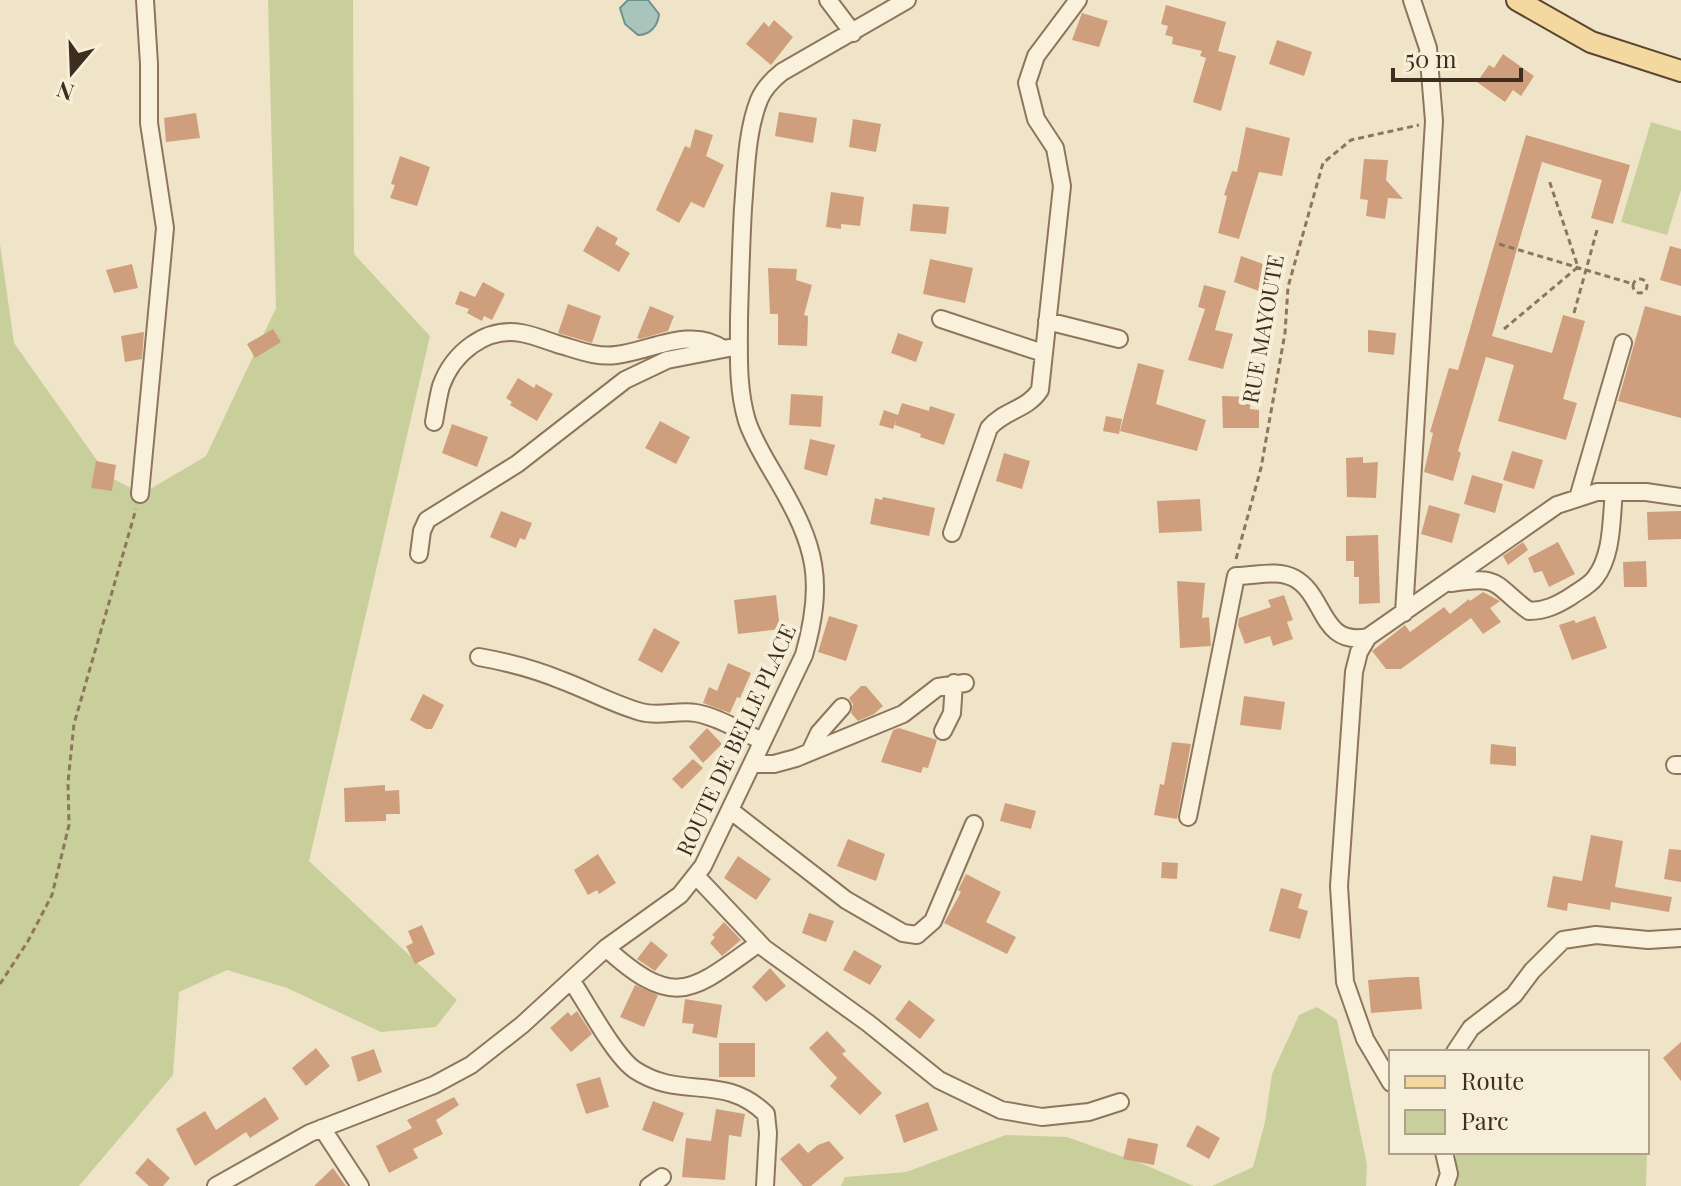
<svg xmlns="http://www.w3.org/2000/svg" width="1681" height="1186" font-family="'Playfair Display',serif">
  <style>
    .green { fill: #c9cf9b }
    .water { fill: #a9c4bc; stroke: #6f938a; stroke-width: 2 }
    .building { fill: #cf9f7d }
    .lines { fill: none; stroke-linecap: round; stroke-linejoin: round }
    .minor-casing { stroke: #8d765c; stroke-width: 20 }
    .major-casing { stroke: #5b4430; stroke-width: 24 }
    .path { stroke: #8d765c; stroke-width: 3; stroke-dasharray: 6 4; stroke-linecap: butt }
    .minor { stroke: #faf1dc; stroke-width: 16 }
    .major { stroke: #f3d9a0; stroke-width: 20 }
    .labels { text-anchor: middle; stroke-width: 8; stroke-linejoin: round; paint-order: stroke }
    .street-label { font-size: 22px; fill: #3d2e20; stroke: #f7eed8 }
  </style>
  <rect width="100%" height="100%" fill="#f0e4c8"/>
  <path class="green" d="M268,0H353L354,254L430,336L309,861L457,1000L436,1027L381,1032L287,988L227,970L179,992L173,1075L79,1186H0V244L14,343L108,476L142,494L206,456L276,308Z
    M1651,122L1681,131V190L1667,235L1621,222Z
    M1317,1007L1337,1020L1367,1165L1366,1186H1212L1253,1167L1265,1122L1272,1074L1299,1015Z
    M1006,1135L1067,1137L1143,1164L1194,1186H841L845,1177L906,1172Z
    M1456,1152H1647L1646,1186H1455Z"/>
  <path class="water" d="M628,0H648L659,14C658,26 650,35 638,35L625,24L620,8Z"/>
  <path class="building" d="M1166,5L1226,22L1218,51L1236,56L1221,111L1193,102L1206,58L1200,56L1202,51L1172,44L1173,37L1165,35L1168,26L1161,24Z
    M1082,13L1108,21L1099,47L1072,40Z
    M774,20L793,37L771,65L746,44L764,22L769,27Z
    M1277,40L1312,52L1304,76L1269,64Z
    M1503,54L1534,76L1521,96L1513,90L1505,102L1477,82L1489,65L1494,68Z
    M779,112L817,118L813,143L775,136Z
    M196,113L200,138L166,142L164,118Z
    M853,119L881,124L876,152L849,147Z
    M1246,127L1290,138L1282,176L1259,172L1239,239L1218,233L1227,196L1224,195L1232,171L1237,172Z
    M695,129L713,135L706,156L724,165L704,208L691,202L679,223L656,210L685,146L690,148Z
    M1526,135L1630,165L1613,224L1591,218L1602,180L1542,162L1492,336L1552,353L1563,315L1585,321L1563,399L1577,403L1566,440L1498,421L1514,365L1486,357L1458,451L1461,453L1453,481L1424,472L1433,433L1430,432L1449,368L1458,370Z
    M400,156L430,167L417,206L390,198L395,185L391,184Z
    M1364,159L1388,160L1386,180L1403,199L1388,198L1385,219L1366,216L1368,200L1360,199Z
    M831,192L864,197L860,226L841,224V229L826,227Z
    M913,204L949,207L946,234L910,231Z
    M597,226L618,238L615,244L630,253L619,272L583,251Z
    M1670,246L1681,249V286L1660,280Z
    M1241,256L1274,268L1267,294L1234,282Z
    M930,259L973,268L965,303L923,294Z
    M132,264L138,288L114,293L106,270Z
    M768,268L797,269L796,280L812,285L804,315L808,316L807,346L778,345V314H770Z
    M483,282L505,294L492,320L484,316L482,321L467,313L469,309L455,304L460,291L475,297Z
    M1204,285L1226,291L1215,330L1233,334L1223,369L1188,360L1205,309L1198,307Z
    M568,304L601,316L592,343L558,333Z
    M650,306L674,316L668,331L640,339L637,338Z
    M1645,306L1681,316V418L1618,401Z
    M273,329L281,342L255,358L247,344Z
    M1368,330L1396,333L1394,355L1368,352Z
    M144,332L142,359L125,362L121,336Z
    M898,333L923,342L916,362L891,353Z
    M1138,363L1164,370L1156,404L1206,420L1197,451L1120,431Z
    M518,378L534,388L536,384L553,394L537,421L510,405L512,402L506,398Z
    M791,394L823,396L821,427L789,425Z
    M1222,396L1251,397L1250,409L1259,410V428H1223Z
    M902,403L929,411L930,406L955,414L944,445L920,437L921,434L895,425L897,418L893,429L879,425L884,410L898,415Z
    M1106,416L1122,419L1119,434L1103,431Z
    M660,421L690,437L676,464L645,448Z
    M452,424L488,437L477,467L442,453Z
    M810,439L835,445L827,476L804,469Z
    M1512,451L1543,460L1534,489L1503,480Z
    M1004,453L1030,461L1022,489L996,481Z
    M1363,457V463L1378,462L1376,498L1347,497L1346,458Z
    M96,461L116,465L112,491L91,488Z
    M1472,475L1503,484L1495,513L1464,504Z
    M883,497L935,508L929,536L870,524L875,498L882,500Z
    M1200,499L1202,531L1159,533L1157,501Z
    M1429,505L1460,514L1452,543L1421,534Z
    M501,511L532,523L525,540L520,538L516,548L490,537Z
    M1681,511V539L1648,540L1647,512Z
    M1378,535L1380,603L1359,604V577H1354V561H1346V536Z
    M1523,542L1528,550L1508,565L1503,556Z
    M1558,542L1575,574L1549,587L1542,571L1534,573L1528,558Z
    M1646,561L1647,587H1624L1623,562Z
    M1177,581L1205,583L1202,618L1209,617L1211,646L1180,648Z
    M1483,592L1500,601L1490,608L1501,622L1483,634L1471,618L1401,669H1386L1372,651L1405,625L1410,632L1444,607L1450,614L1469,599L1470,601Z
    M776,595L780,629L738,634L734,600Z
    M1284,595L1293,620L1287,622L1293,639L1273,646L1270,636L1245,644L1238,625L1239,618L1271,607L1268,600Z
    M829,616L858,625L846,661L818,652Z
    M1595,616L1607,648L1572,660L1559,625L1574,620L1576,623Z
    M654,628L680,642L662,673L638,660Z
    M728,663L751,673L740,698L737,697L730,713L703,703L709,687L717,691Z
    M861,686H866L883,706L874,714L858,721L851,713L853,704L849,698Z
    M423,694L444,705L432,729H426L410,720Z
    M1244,696L1285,702L1281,730L1240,725Z
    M707,728L722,744L703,763L689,747Z
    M899,728L937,740L928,768L923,767L921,773L881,762L893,730Z
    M1172,742L1191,744L1177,819L1154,815L1160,784L1164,785Z
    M1491,744L1516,747V766L1490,764Z
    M693,759L703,768L682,789L672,779Z
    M385,785V791L399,790L400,814H386V821L345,822L344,788Z
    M1005,803L1036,811L1031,829L1000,821Z
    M1591,835L1623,841L1615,887L1672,897L1669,912L1611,902L1610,910L1568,903L1567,911L1547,907L1553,876L1582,881Z
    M848,839L885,854L876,881L837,866Z
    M1669,849L1681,850V882L1664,879Z
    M598,854L616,883L599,894L597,890L588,895L574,870Z
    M738,856L771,879L756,900L724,878Z
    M1162,862L1178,863L1177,879L1161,878Z
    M966,874L1001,892L986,922L1016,937L1007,954L944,923L961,892L958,890Z
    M1281,888L1302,894L1298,908L1308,911L1300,939L1269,931Z
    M809,913L834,921L826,942L802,933Z
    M724,922L741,940L722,956L710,943L715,937L712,935Z
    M422,925L435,954L415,964L406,946L413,943L408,931Z
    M651,941L668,955L655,971L637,959Z
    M854,950L882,966L870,985L843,970Z
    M770,968L786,986L766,1002L752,987Z
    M1407,977H1419L1422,1009L1371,1013L1368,980Z
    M635,985L658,995L644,1027L620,1017Z
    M685,999L722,1005L717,1038L692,1033L694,1024L682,1023Z
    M909,1000L935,1020L920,1039L895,1019Z
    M577,1011L592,1034L571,1052L550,1028L568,1012L571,1016Z
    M827,1031L846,1051L842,1054L882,1093L860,1115L830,1086L837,1078L809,1048Z
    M1681,1042V1081L1663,1058Z
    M719,1043H755V1077H719Z
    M316,1048L330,1066L306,1086L292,1068Z
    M374,1049L382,1072L358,1082L351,1057Z
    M600,1077L609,1107L586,1114L576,1084Z
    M265,1097L279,1119L250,1138L246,1132L195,1166L176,1129L205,1111L216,1130Z
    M454,1097L459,1105L436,1120L443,1134L413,1149L418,1158L389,1173L376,1146L412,1128L407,1120Z
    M653,1101L684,1113L673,1142L642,1130Z
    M928,1102L938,1130L904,1143L895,1115Z
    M716,1109L745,1114L741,1137L729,1135L725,1180L682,1177L686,1138L711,1141Z
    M1197,1125L1220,1138L1209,1159L1186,1146Z
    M1128,1138L1158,1144L1154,1165L1123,1159Z
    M829,1141L844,1158L811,1186H803L780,1159L799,1143L808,1153L818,1145Z
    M148,1158L170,1178L163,1186H149L135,1173Z
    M333,1168L346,1186H314Z"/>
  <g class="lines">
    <g class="minor-casing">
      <path id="minor" d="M828,0L853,33
        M941,319L1043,353
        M1047,321L1119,339
        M434,422C436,411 438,397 441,386C453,353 485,327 521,333C533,335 545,340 557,344C576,349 596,358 616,355C650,351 692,326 723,349
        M140,494L165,228L149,123V64L145,0
        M1578,498L1623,343
        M952,533L989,428C1004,410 1027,410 1040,390L1062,186L1055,148L1036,119L1027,83L1036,56L1078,0
        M419,554L422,531L427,520L517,464L625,380L667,360L739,346
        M1451,583C1503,575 1492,584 1529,611C1545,611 1557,605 1570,597C1578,591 1589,586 1595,578C1613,555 1611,519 1614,492
        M1404,613L1434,121L1428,48L1412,0
        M479,657C507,662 534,669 561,680C588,690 613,704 641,712C658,717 678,710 696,713C719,717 741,732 763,741
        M943,731L952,713L954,683
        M810,752L819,733L842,707
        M753,764H774L796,758L903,714L938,687L965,683
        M1675,765H1681
        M730,810L846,900L903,933L917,935L933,921L974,824
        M1188,817L1236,576C1255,576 1277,569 1294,578C1326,595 1320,647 1368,637
        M697,877L764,948L868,1023L939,1080L1001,1110L1042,1117L1089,1112L1120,1102
        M606,948C675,1011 692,991 759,943
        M571,980C586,1002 615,1057 635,1070C682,1101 723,1072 766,1114L768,1133L765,1186
        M1455,1052L1471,1028L1514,995L1532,971L1563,940L1596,935L1648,940L1681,938
        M1391,1083L1365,1039L1345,982L1339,886L1354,672L1359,652L1368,637L1557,505L1597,492H1646L1681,497
        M322,1128L360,1186
        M1444,1152L1449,1174L1445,1186
        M216,1186L310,1133L434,1085L471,1065L522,1025L606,948L680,895L703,866L804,655C825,581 816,546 778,481C767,462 754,442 747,421C737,388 739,353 739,318C740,281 741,245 743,208C746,173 746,133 759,100C764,88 772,80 782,72L907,0
        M649,1186L662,1177"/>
    </g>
    <g class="major-casing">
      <path id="major" d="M1517,0L1591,42L1681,71"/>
    </g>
    <path class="path" d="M1499,244L1633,284
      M1633 286a7 7 0 1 1 14 0a7 7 0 1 1-14 0Z
      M1574,313L1597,230
      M1504,329L1578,267L1549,180
      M1236,559L1261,468L1285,333L1288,287L1323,163L1351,140L1419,125
      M0,984L28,941L52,895L69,825L68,782L74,724L136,509"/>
    <use href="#minor" class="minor"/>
    <use href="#major" class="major"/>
  </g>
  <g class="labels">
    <g class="street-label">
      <text transform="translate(1263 329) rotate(-80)" y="8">RUE MAYOUTE</text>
      <text transform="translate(736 740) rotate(-65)" y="8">ROUTE DE BELLE PLACE</text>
    </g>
  </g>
  <rect x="1389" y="1050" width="260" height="104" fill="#f7eed8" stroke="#ada18e" stroke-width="2"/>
  <rect x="1405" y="1076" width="40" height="12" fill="#f3d9a0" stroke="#ada18e" stroke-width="2"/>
  <text x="1461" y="1090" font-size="24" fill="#3d2e20">Route</text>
  <rect x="1405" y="1110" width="40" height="24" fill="#c9cf9b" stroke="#ada18e" stroke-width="2"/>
  <text x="1461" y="1130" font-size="24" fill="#3d2e20">Parc</text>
  <g transform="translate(72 72) rotate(199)" stroke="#f7eed8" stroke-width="6" paint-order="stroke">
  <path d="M0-6L14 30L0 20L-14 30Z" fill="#3d2e20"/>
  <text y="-12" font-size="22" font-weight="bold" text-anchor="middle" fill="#3d2e20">N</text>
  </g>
  <path d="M1393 68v12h128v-12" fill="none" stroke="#3d2e20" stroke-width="4"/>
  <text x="1405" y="68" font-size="24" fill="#3d2e20" stroke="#f7eed8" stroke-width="6" paint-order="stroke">50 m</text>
</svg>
